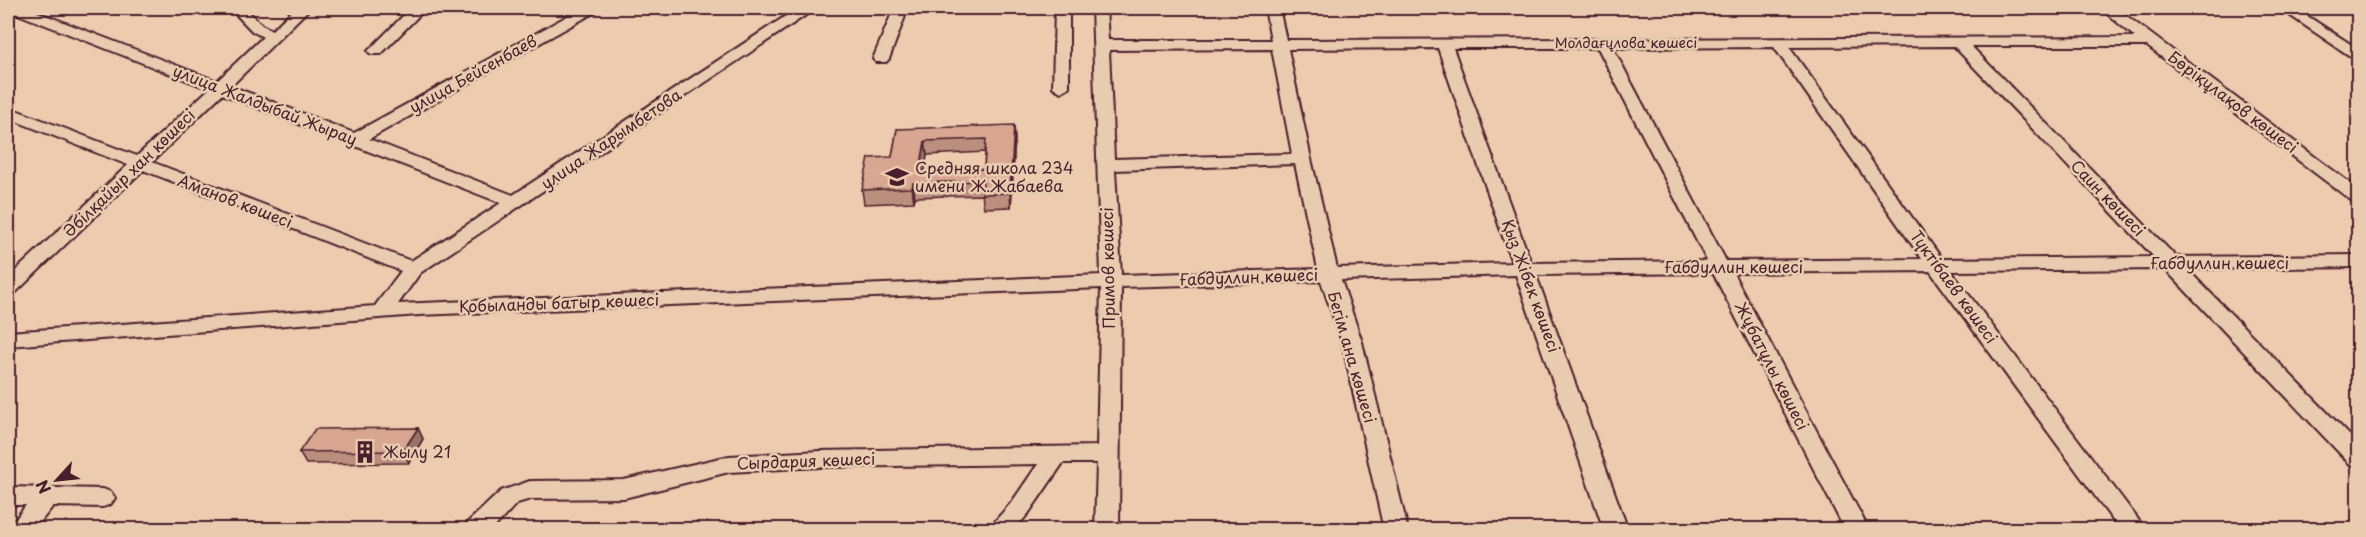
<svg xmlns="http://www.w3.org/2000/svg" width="2366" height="537" font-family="'Playpen Sans',sans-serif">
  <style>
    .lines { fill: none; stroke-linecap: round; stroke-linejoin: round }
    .minor-casing { stroke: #4a1f2b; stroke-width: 4 }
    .minor { fill: #e9ccb0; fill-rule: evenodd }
    .wall { fill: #ba8f7d; stroke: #4a1f2b; stroke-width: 1.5; fill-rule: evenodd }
    .shaded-wall { fill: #977466; stroke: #4a1f2b; stroke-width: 1.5 }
    .building { fill: #d8a691; stroke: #4a1f2b; stroke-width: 1.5; fill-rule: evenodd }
    .labels { text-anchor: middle; stroke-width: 5; stroke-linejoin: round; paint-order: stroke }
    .far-street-label { font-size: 14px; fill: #4a1f2b; stroke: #e9ccb0 }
    .street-label { font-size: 16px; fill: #4a1f2b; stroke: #e9ccb0 }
    .poi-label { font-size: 16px; fill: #4a1f2b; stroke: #e9ccb0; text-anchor: start }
  </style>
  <rect width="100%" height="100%" fill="#edcbaf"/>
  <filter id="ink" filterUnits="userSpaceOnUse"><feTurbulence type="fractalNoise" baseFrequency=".0167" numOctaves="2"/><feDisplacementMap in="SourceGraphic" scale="12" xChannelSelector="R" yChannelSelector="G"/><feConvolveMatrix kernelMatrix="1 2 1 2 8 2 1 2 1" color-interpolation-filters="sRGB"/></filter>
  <g filter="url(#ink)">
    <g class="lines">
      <g class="minor-casing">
        <path id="minor" d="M8,8H27L217,81L263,37L252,31L230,8H245L262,25L272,30L295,8H310L231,86L354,133L582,8H599L597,11L369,139L513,195L798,8H814L812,11L420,273L398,304L1101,275L1092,8H1106L1108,40H1271L1265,8H1279L1286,40L2135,37L2100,8H2116L2358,189V202L2352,201L2147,46H1971L2176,257L2358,255V267L2187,269L2358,444V466L2350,464L2165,269L1951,271L2146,530H2120L1930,271L1733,273L1869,530H1845L1713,273L1536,275L1628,530H1604L1516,275L1341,280L1362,342L1408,530H1384L1342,342L1321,281L1121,287L1119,530H1095L1097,463H1063L1028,514L1014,530H987L1012,502L1038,464L820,467L729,472L624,498L531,499L517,503L492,530H464L467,523L501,491L530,481L624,480L729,456L820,451L1097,446L1101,288L419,315L8,346V332L375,306L401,271L143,170L15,293L8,295V278L128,165L8,118V107L137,156L209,89L10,11ZM1954,46L2154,257L1942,259L1789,47ZM1774,47L1922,259L1726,261L1613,48ZM1438,48L1512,263L1337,268L1311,159L1288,49ZM1453,48H1598L1707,261L1531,263ZM1272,49L1292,154L1114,159L1109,50ZM222,94L501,203L411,261L152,162ZM1295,164L1318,269L1121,275L1115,170Z
          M411,8H426L381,54H371L368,51Z
          M894,8H908L889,59L886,62H876L873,59Z
          M1055,8H1069V87L1061,92L1053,87Z
          M2279,8H2295L2358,49V60L2353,58Z
          M8,487L103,489L111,492L115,498L111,504L103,507L53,506L34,530H8L26,505H8Z"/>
      </g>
      <use href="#minor" class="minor"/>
    </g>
    <path class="wall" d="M897,129L1015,138L1011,207L984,208L982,195L915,197L914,202L864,204L862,190L892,157ZM985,152L984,169L924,171L927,155Z
      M418,428L423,439L409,463L306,464L299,452Z"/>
    <path class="shaded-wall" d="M1014,125L1015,138L1011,207L1010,193Z
      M925,141L927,155L923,183L920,171Z
      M913,183L915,197L914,202L912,188Z
      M418,428L423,439L409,463L403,451Z"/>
    <path class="building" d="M1014,125L1010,193L982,194L983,181L913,183L912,188L862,190L869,158L892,157L897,129ZM986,139L984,169L920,171L925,141Z
      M418,428L403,451L299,452L315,429Z"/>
  </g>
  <defs>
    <g id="school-bare" transform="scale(1.8)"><path d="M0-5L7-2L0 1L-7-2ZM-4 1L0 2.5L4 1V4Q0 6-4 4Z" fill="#4a1f2b" stroke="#e9ccb0" stroke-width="2.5" paint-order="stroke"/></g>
    <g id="building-bare" transform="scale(1.8)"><path d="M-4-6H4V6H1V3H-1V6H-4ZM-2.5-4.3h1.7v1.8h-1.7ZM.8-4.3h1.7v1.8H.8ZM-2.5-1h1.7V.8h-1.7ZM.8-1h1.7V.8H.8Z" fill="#4a1f2b" stroke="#e9ccb0" stroke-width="2.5" paint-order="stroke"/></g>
  </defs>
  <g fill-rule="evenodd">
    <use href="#school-bare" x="897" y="177"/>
    <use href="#building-bare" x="365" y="452"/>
  </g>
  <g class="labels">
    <g class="far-street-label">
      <text x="1626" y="48">Молдағұлова көшесі</text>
    </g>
    <g class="street-label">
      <text transform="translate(473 74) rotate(-29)" y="6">улица Бейсенбаев</text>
      <text transform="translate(2233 102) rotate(37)" y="6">Бөріқұлақов көшесі</text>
      <text transform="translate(265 105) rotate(21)" y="6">улица Жалдыбай Жырау</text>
      <text transform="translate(611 139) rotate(-34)" y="6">улица Жарымбетова</text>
      <text transform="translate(129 173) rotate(-44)" y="6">Әбілқайыр хан көшесі</text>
      <text transform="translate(2108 198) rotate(46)" y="6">Саин көшесі</text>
      <text transform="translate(235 201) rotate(21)" y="6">Аманов көшесі</text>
      <text x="2220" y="269">Ғабдуллин көшесі</text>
      <text x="1734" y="273">Ғабдуллин көшесі</text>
      <text transform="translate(1108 268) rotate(-91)" y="6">Примов көшесі</text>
      <text transform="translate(1249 277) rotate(-2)" y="6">Ғабдуллин көшесі</text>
      <text transform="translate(1531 286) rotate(70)" y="6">Қыз Жібек көшесі</text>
      <text transform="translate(1954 287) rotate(54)" y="6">Түктібаев көшесі</text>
      <text transform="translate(559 303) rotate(-2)" y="6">Қобыланды батыр көшесі</text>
      <text transform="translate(1352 357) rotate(74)" y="6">Бегім ана көшесі</text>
      <text transform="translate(1772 366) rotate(63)" y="6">Жұбатұлы көшесі</text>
      <text transform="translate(806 461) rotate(-2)" y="6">Сырдария көшесі</text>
    </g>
    <g class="poi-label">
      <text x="915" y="174">Средняя школа 234<tspan x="915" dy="18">имени Ж.Жабаева</tspan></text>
      <text x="383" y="458">Жылу 21</text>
    </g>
  </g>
  <rect width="2366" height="537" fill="none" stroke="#e9ccb0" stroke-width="30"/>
  <rect x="15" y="15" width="2336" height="507" fill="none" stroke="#4a1f2b" stroke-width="2" filter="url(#ink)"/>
  <g transform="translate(57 480) rotate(243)" stroke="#e9ccb0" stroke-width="4.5" paint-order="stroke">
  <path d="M0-4.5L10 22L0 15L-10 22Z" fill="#4a1f2b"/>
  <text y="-9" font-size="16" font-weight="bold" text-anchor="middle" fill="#4a1f2b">N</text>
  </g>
</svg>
